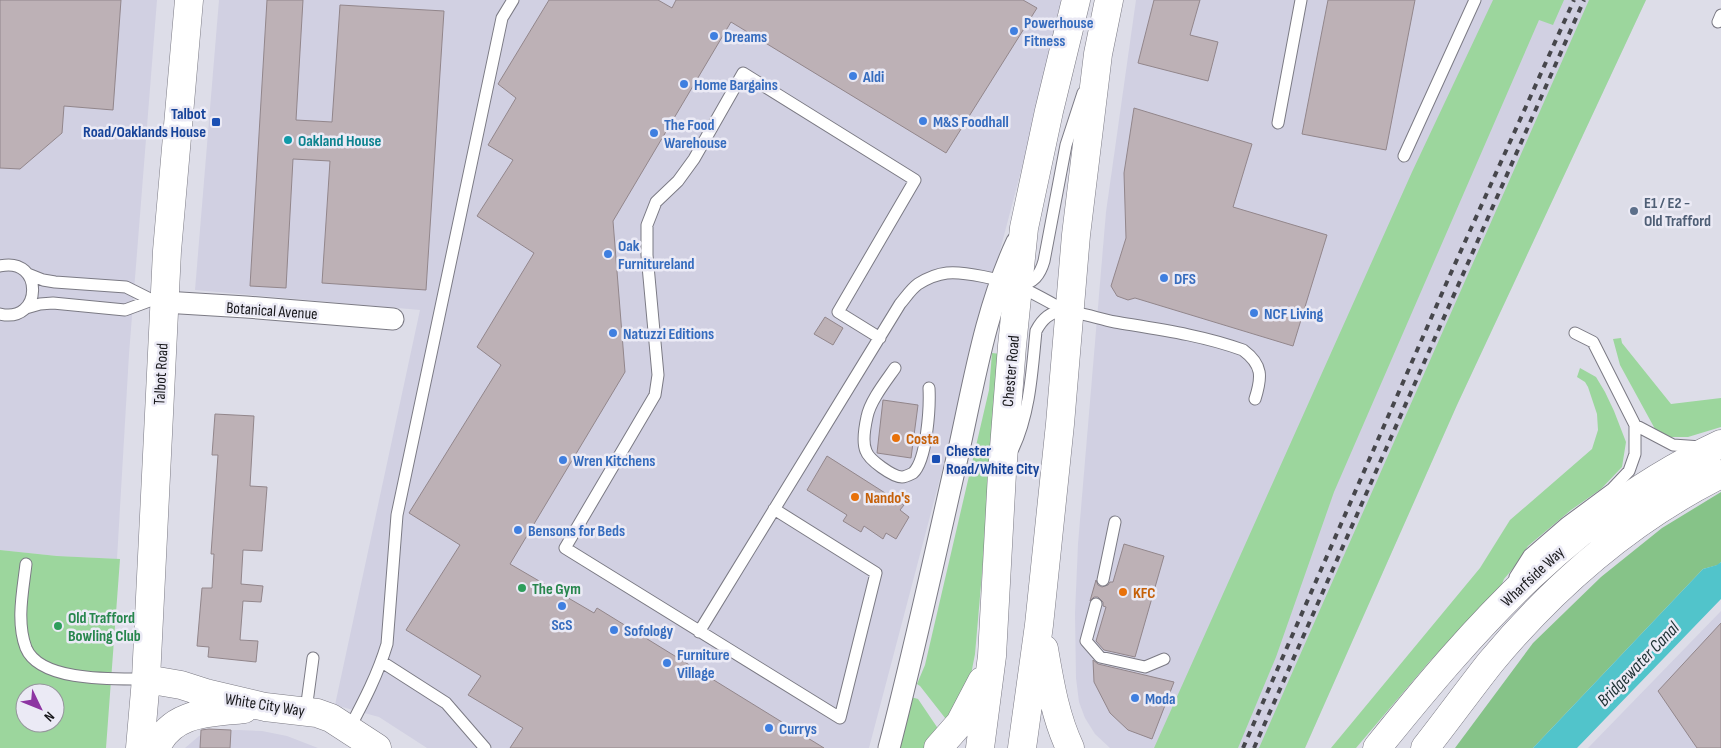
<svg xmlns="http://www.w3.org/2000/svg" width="1721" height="748" font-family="'Sofia Sans Condensed',sans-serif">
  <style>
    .built { fill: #d1d0e2 }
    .green { fill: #9cd69d; fill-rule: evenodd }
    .forest { fill: #86c388 }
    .water { fill: #51c4cb }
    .building { fill: #bdb1b6; stroke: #92868b }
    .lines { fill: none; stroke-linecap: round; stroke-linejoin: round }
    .service-casing { stroke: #7b7a84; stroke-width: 13 }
    .minor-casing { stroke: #7b7a84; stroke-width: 23 }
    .primary-casing { stroke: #7b7a84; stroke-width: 29 }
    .trunk-casing { stroke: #7b7a84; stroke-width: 29 }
    .service { stroke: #fff; stroke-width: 11 }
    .minor { stroke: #fff; stroke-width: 21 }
    .primary { stroke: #fff; stroke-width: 28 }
    .trunk { stroke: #fff; stroke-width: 28 }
    .rail { stroke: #46464b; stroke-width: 4; stroke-dasharray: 6 6; stroke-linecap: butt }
    .shop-dot { fill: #3f7fe0; stroke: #ebeaf5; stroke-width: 2 }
    .transit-dot { fill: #1a4fb4; stroke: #ebeaf5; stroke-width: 2 }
    .culture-dot { fill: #0f9aa8; stroke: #ebeaf5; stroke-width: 2 }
    .service-dot { fill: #5c6f8a; stroke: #ebeaf5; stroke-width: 2 }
    .food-dot { fill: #e8710a; stroke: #ebeaf5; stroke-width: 2 }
    .leisure-dot { fill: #2e9e5b; stroke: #ebeaf5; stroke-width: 2 }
    .labels { text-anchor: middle; stroke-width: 5; stroke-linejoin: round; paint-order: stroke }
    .shop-label { font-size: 16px; font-weight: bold; fill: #366cbe; stroke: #ebeaf5; text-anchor: start }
    .transit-label { font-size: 16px; font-weight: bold; fill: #164399; stroke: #ebeaf5; text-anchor: end }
    .culture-label { font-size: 16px; font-weight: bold; fill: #0d838f; stroke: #ebeaf5; text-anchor: start }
    .service-label { font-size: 16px; font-weight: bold; fill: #4e5e75; stroke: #ebeaf5; text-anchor: start }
    .street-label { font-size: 16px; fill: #17171a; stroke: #ebeaf5 }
    .food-label { font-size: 16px; font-weight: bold; fill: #c56008; stroke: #ebeaf5; text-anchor: start }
    .leisure-label { font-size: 16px; font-weight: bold; fill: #27864d; stroke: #ebeaf5; text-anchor: start }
    .water-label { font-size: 18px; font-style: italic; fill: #1c3032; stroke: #ebeaf5 }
  </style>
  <rect width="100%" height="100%" fill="#dddde8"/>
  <path class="built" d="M0,0H157L129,354L117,559L57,556L0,550Z
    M219,0H1066L869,748H427L379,717L335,705L420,310L195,290Z
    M1136,0H1646L1457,405L1305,748H1110L1095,734L1085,718L1079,702L1076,678L1075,613L1078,544L1106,212Z
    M1721,611V748H1588Z
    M238,730L262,731L287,736L318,748H185L199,736L209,731Z"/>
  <path class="green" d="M1493,0H1564L1553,25L1539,20L1334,492L1276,657L1238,748H1154L1412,172Z
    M1589,0H1646L1457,405L1305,748H1259Z
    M1621,338L1622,343L1671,404L1721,398V427L1688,437H1668L1655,429L1620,365L1613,339Z
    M992,353L1001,354L975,654L969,685L949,723L920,686L917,684L925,665L989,390Z
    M1580,368L1596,377L1605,392L1614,411L1626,442L1622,467L1601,489L1571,510L1528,546L1516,565L1504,579L1500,589L1486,601L1429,662L1356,748H1331L1480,568L1510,520L1592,449L1598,430L1597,414L1588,387L1585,382L1577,377Z
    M0,550L57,556L120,559L106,748H0ZM25,693H55V723H25Z
    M911,697L918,699L941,733L927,748H898Z"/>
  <path class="forest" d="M1721,492V562L1718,565L1703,569L1533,748H1455L1533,643L1601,577L1662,528Z"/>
  <path class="water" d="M1721,562V599L1577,748H1533L1703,569L1717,565Z"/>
  <path class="building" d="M0,0H121L113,110L64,106L62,133L20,169L0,168Z
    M267,0H303L296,120L332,122L340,5L444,11L426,290L322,283L330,161L293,159L286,288L250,286Z
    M549,0H658L672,8L676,0H1023L1037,8L946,153L731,22L613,221L625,372L510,564L594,613L597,608L824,748H510L523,728L468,695L481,676L406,630L460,545L409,513L501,365L477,347L534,253L477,216L513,160L488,145L516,98L498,84Z
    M1154,0H1200L1190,35L1218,42L1208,81L1138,63Z
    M1328,0H1415L1386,150L1302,134Z
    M1134,108L1252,144L1233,207L1327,235L1293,346L1135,298L1128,300L1117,296L1111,286L1126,238L1124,173Z
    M825,317L843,328L833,345L814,334Z
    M883,400L918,405L911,458L877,453Z
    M215,414L254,416L250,486L267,487L262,551L243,550L241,584L263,586L261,602L243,601L240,640L258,641L256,662L208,657L209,647L197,646L202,588H212L214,554H211L218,455H212Z
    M827,456L904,505L900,510L909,517L896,539L886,533L883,539L864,526L861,532L843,521L847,515L807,490Z
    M1124,544L1164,556L1135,657L1104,650L1096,641L1106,607L1103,606V602L1098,597H1094L1090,601L1096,580L1098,585L1102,587L1108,585L1110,582H1113Z
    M1721,623V748H1697L1658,691Z
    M1093,660L1098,664L1174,682L1152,739L1128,730L1110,713L1094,682Z
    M209,729L231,730L230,748H200L201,730Z"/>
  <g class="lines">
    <g class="service-casing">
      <path id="service" d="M1718,22L1721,15
        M1278,123L1301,0
        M1404,156L1475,0
        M0,266C44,256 43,324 0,314
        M28,274L43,280L55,282L126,287L152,300L164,302
        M1018,286C1034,283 1040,275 1044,261L1066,145L1083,93
        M26,308L40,304L53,303L125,310L152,300
        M895,368C886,381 870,401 867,417C865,426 862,442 866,451C869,460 893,477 902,477C905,477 911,474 913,473C927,460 930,407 929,388
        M1635,425L1673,445L1701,447
        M1013,449C1030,413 1032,371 1036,331C1041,321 1049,312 1062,311C1077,311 1099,319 1115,322C1157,329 1202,335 1243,350C1263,365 1262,377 1255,399
        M774,509L876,573L840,718L565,548L655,395L658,375L647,255V225L656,202L678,181L694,159L743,73L915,180L838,312L880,338
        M26,564C23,590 16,622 26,648C40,682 114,679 146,679
        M1515,577L1529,555L1566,523L1612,489L1629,471L1635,454V425L1593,342L1575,333
        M1103,580L1115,522
        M1096,604L1086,641L1100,657L1145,667L1164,659
        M699,632L900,304C906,297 911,289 918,284C926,279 938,274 947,273C964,271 1002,280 1018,286C1036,294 1053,304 1069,313
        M382,662L446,703L485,748
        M306,710L313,658
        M349,729C364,701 378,674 387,644L397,515L502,18L513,0"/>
    </g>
    <g class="minor-casing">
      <path id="minor" d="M164,302L246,307L393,319
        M889,748C915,648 937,546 960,445C975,376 987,306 1017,242"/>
    </g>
    <g class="primary-casing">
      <path id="primary" d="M146,679L181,685L206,693L265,707L317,713L331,718L377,748
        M140,748L146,679L167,251L189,0
        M156,748C172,711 210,713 244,709"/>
    </g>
    <g class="trunk-casing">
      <path id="trunk" d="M1044,649C1050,683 1055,716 1070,748
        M938,748L960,723L982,681
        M980,748L992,656L1002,473L1012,346L1024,228L1049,111L1076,0
        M1022,748L1039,625L1060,424L1076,235L1098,54L1109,0
        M1377,748C1476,625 1575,512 1721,444
        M1425,748C1447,720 1468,691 1490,663C1554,586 1631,519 1721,474"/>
    </g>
    <use href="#service" class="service"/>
    <use href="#minor" class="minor"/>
    <use href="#primary" class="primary"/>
    <use href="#trunk" class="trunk"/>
    <path class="rail" d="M1243,748L1450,275L1574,0
      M1254,748L1584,0"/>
  </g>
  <g class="shop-dot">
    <circle cx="1014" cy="31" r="5"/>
    <circle cx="714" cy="36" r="5"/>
    <circle cx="853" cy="76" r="5"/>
    <circle cx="684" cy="84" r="5"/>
    <circle cx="923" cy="121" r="5"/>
    <circle cx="654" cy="133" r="5"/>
    <circle cx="608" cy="254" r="5"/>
    <circle cx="1164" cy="278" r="5"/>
    <circle cx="1254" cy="313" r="5"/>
    <circle cx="613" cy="333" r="5"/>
    <circle cx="563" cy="460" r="5"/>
    <circle cx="518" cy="530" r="5"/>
    <circle cx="562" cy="606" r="5"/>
    <circle cx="614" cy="630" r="5"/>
    <circle cx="667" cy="663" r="5"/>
    <circle cx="1135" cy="698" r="5"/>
    <circle cx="769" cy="728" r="5"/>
  </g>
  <g class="transit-dot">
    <rect x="211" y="117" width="10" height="10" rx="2.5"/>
    <rect x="931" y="454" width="10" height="10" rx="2.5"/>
  </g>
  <circle class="culture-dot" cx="288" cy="140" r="5"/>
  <circle class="service-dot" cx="1634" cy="211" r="5"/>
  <g class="food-dot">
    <circle cx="896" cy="438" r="5"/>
    <circle cx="855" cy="497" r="5"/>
    <circle cx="1123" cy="592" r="5"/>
  </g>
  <g class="leisure-dot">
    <circle cx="522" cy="588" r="5"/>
    <circle cx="58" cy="626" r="5"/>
  </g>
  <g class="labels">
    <g class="shop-label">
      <text x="1024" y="28">Powerhouse<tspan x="1024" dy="18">Fitness</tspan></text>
      <text x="724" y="42">Dreams</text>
      <text x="863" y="82">Aldi</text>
      <text x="694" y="90">Home Bargains</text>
      <text x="933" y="127">M&amp;S Foodhall</text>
      <text x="664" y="130">The Food<tspan x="664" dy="18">Warehouse</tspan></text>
      <text x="618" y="251">Oak<tspan x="618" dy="18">Furnitureland</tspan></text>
      <text x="1174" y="284">DFS</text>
      <text x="1264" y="319">NCF Living</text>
      <text x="623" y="339">Natuzzi Editions</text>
      <text x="573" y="466">Wren Kitchens</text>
      <text x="528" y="536">Bensons for Beds</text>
      <text x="562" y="630" text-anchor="middle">ScS</text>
      <text x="624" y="636">Sofology</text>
      <text x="677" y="660">Furniture<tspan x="677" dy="18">Village</tspan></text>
      <text x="1145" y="704">Moda</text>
      <text x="779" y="734">Currys</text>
    </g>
    <g class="transit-label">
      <text x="206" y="119">Talbot<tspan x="206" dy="18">Road/Oaklands House</tspan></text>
      <text x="946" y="456" text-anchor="start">Chester<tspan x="946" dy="18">Road/White City</tspan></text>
    </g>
    <g class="culture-label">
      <text x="298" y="146">Oakland House</text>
    </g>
    <g class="service-label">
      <text x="1644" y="208">E1 / E2 -<tspan x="1644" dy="18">Old Trafford</tspan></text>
    </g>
    <g class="street-label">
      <text transform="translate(272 310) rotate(4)" y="6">Botanical Avenue</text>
      <text transform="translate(1010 371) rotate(-85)" y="6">Chester Road</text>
      <text transform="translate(160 374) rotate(-87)" y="6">Talbot Road</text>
      <text transform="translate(1532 576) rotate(-43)" y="6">Wharfside Way</text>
      <text transform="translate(265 704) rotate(9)" y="6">White City Way</text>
    </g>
    <g class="food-label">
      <text x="906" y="444">Costa</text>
      <text x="865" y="503">Nando's</text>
      <text x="1133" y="598">KFC</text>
    </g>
    <g class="leisure-label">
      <text x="532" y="594">The Gym</text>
      <text x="68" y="623">Old Trafford<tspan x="68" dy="18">Bowling Club</tspan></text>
    </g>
    <g class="water-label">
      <text transform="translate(1638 664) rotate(-46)" y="6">Bridgewater Canal</text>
    </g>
  </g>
  <g transform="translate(40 708) rotate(133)"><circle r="24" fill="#ebeaf5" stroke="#96969d"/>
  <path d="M0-4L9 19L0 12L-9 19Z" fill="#8d35a2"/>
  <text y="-8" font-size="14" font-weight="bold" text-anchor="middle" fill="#17171a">N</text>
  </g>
</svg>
